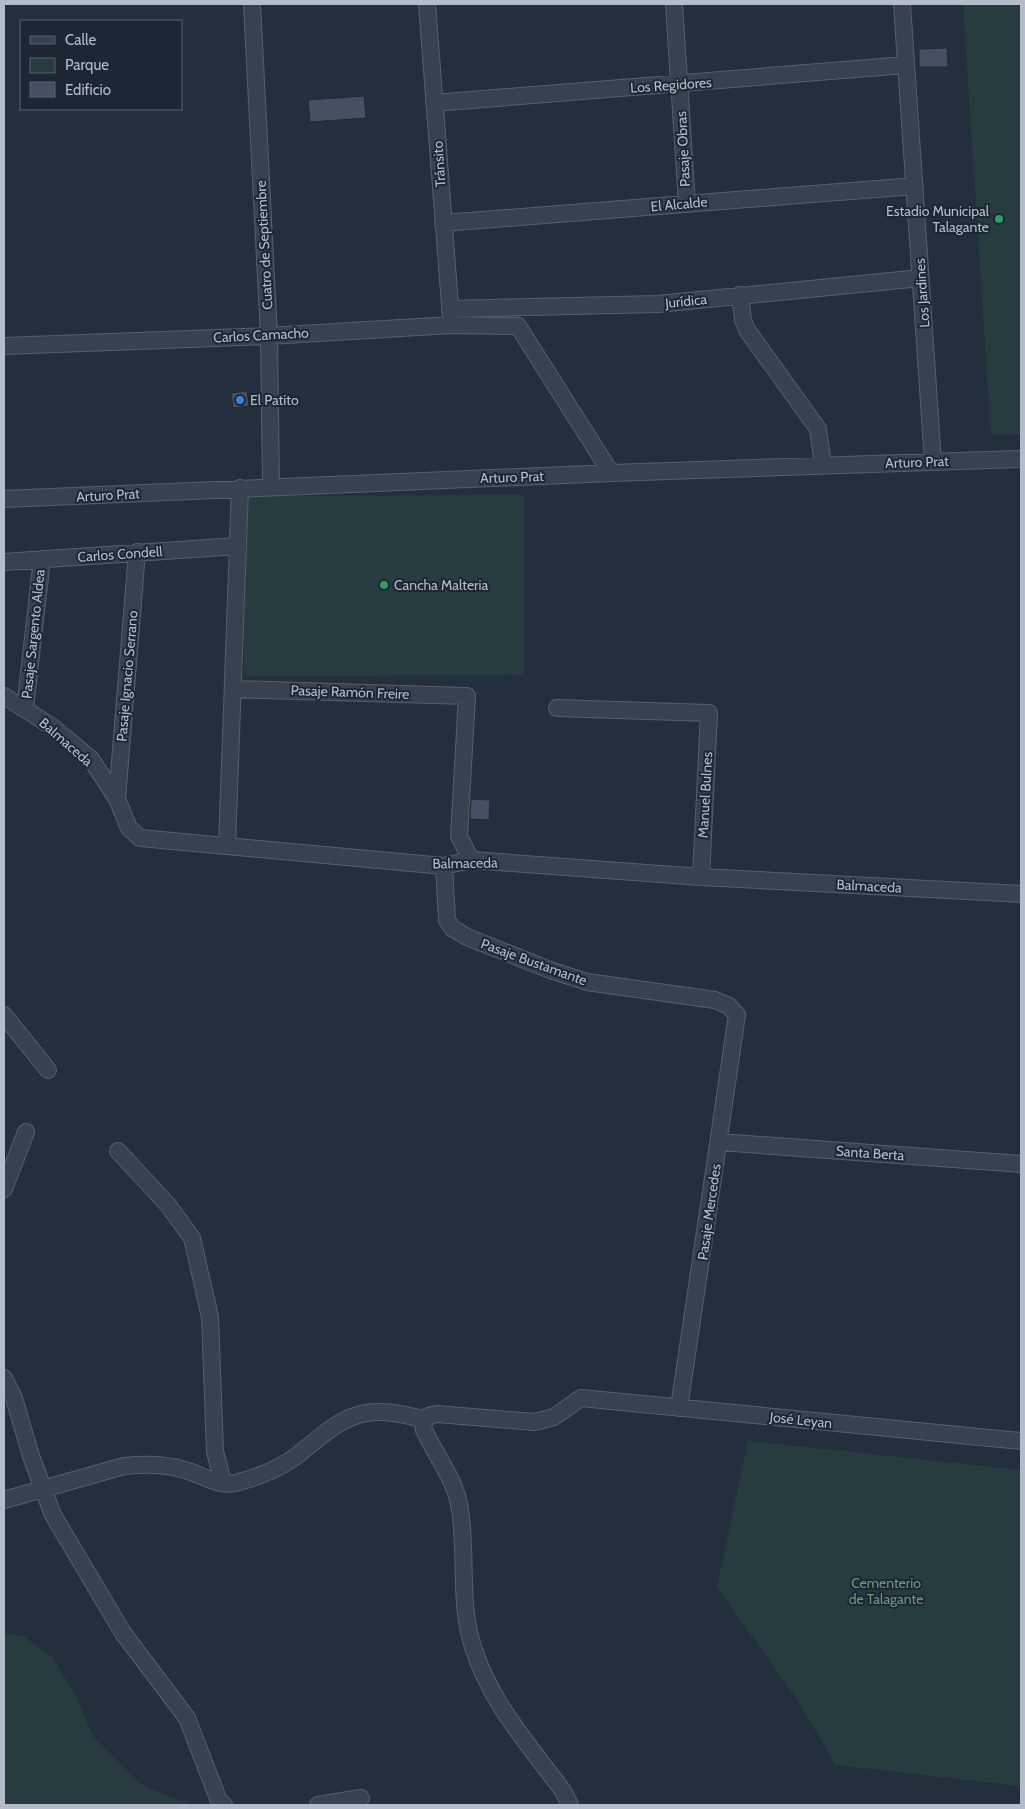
<svg xmlns="http://www.w3.org/2000/svg" width="1025" height="1809" font-family="Cabin,sans-serif">
  <style>
    .green { fill: #263c3f }
    .building { fill: #455162; stroke: #1f2835 }
    .lines { fill: none; stroke-linecap: round; stroke-linejoin: round }
    .minor-casing { stroke: #565f6c; stroke-width: 18 }
    .minor { stroke: #38414e; stroke-width: 16 }
    .leisure-dot { fill: #2e9e5b; stroke: #1d2633; stroke-width: 2 }
    .shop-dot { fill: #3f7fe0; stroke: #1d2633; stroke-width: 2 }
    .labels { text-anchor: middle; stroke-width: 4; stroke-linejoin: round; paint-order: stroke }
    .street-label { font-size: 14px; fill: #b4bcc9; stroke: #1d2633 }
    .poi-label { font-size: 14px; fill: #b4bcc9; stroke: #1d2633; text-anchor: start }
    .park-label { font-size: 14px; fill: #6b9a76; stroke: #1d2633 }
  </style>
  <rect width="100%" height="100%" fill="#242f3e"/>
  <path class="green" d="M963,4H1021V434L991,435Z
    M524,495V675L244,676V496Z
    M748,1441L1021,1470V1786L836,1765L794,1695L717,1587Z
    M4,1634L23,1636L53,1658L75,1694L93,1736L142,1785L192,1805H4Z"/>
  <path class="building" d="M947,48L948,67H919V49Z
    M364,96L366,118L310,122L308,100Z
    M247,391L249,406L233,408L231,393Z
    M471,799L490,800L489,820L470,819Z"/>
  <g class="lines">
    <g class="minor-casing">
      <path id="minor" d="M252,4L269,336L271,487
        M427,4L451,318
        M674,4L687,204
        M902,4L933,462
        M434,103L906,65
        M443,223L915,186
        M740,295L743,320L747,330L818,429L823,465
        M450,309L658,304L921,278
        M4,346L269,336L451,325L518,326L611,473
        M4,499L611,473L1021,459
        M4,562L237,546
        M233,689L467,696L459,836L471,860
        M4,696L51,726L91,759L117,799L129,828L140,838L444,866L471,860L701,877L1021,894
        M25,708L42,559
        M557,708L709,713L701,877
        M117,799L137,552
        M227,845L240,488
        M444,866L447,920L452,928L467,937L550,970L587,982L715,1000L729,1006L737,1015L679,1408
        M4,1015L48,1070
        M719,1142L1021,1164
        M118,1151L168,1205L192,1238L210,1317L215,1451L223,1483
        M4,1189L26,1132
        M4,1378L14,1398L31,1456L53,1515L123,1633L187,1718L219,1801L224,1805
        M4,1500L124,1466C144,1464 165,1464 185,1470C200,1474 219,1487 235,1483C256,1478 278,1469 295,1457C314,1443 334,1422 358,1415C379,1408 405,1414 425,1420
        M318,1805L361,1798
        M570,1805L563,1791C529,1745 490,1702 473,1647C458,1601 468,1551 459,1504C454,1478 435,1454 424,1430L423,1424L428,1416L437,1414L535,1422L554,1417L581,1398L1021,1441"/>
    </g>
    <use href="#minor" class="minor"/>
  </g>
  <g class="leisure-dot">
    <circle cx="999" cy="219" r="5"/>
    <circle cx="384" cy="585" r="5"/>
  </g>
  <circle class="shop-dot" cx="240" cy="400" r="5"/>
  <g class="labels">
    <g class="street-label">
      <text transform="translate(671 85) rotate(-4)" y="5">Los Regidores</text>
      <text transform="translate(683 149) rotate(-93)" y="5">Pasaje Obras</text>
      <text transform="translate(439 164) rotate(-94)" y="5">Tránsito</text>
      <text transform="translate(679 204) rotate(-5)" y="5">El Alcalde</text>
      <text transform="translate(264 245) rotate(-93)" y="5">Cuatro de Septiembre</text>
      <text transform="translate(922 293) rotate(-94)" y="5">Los Jardines</text>
      <text transform="translate(686 301) rotate(-6)" y="5">Jurídica</text>
      <text transform="translate(261 335) rotate(-3)" y="5">Carlos Camacho</text>
      <text transform="translate(917 462) rotate(-2)" y="5">Arturo Prat</text>
      <text transform="translate(512 477) rotate(-2)" y="5">Arturo Prat</text>
      <text transform="translate(108 495) rotate(-3)" y="5">Arturo Prat</text>
      <text transform="translate(120 554) rotate(-4)" y="5">Carlos Condell</text>
      <text transform="translate(33 634) rotate(-84)" y="5">Pasaje Sargento Aldea</text>
      <text transform="translate(127 676) rotate(-85)" y="5">Pasaje Ignacio Serrano</text>
      <text transform="translate(350 692) rotate(2)" y="5">Pasaje Ramón Freire</text>
      <text transform="translate(66 742) rotate(41)" y="5">Balmaceda</text>
      <text transform="translate(705 795) rotate(-87)" y="5">Manuel Bulnes</text>
      <text transform="translate(465 863) rotate(-1)" y="5">Balmaceda</text>
      <text transform="translate(869 886) rotate(3)" y="5">Balmaceda</text>
      <text transform="translate(534 962) rotate(20)" y="5">Pasaje Bustamante</text>
      <text transform="translate(870 1153) rotate(4)" y="5">Santa Berta</text>
      <text transform="translate(709 1212) rotate(-82)" y="5">Pasaje Mercedes</text>
      <text transform="translate(801 1420) rotate(6)" y="5">José Leyan</text>
    </g>
    <g class="poi-label">
      <text x="989" y="216" text-anchor="end">Estadio Municipal<tspan x="989" dy="16">Talagante</tspan></text>
      <text x="250" y="405">El Patito</text>
      <text x="394" y="590">Cancha Malteria</text>
    </g>
    <g class="park-label">
      <text x="886" y="1588">Cementerio<tspan x="886" dy="16">de Talagante</tspan></text>
    </g>
  </g>
  <rect width="1025" height="1809" fill="none" stroke="#b4bcc9" stroke-width="10"/>
  <rect x="20" y="20" width="162" height="90" fill="#1d2633" stroke="#59626f"/>
  <rect x="30" y="36" width="25" height="8" fill="#38414e" stroke="#59626f"/>
  <text x="65" y="45" font-size="15" fill="#b4bcc9">Calle</text>
  <rect x="30" y="58" width="25" height="15" fill="#263c3f" stroke="#59626f"/>
  <text x="65" y="70" font-size="15" fill="#b4bcc9">Parque</text>
  <rect x="30" y="82" width="25" height="15" fill="#455162" stroke="#59626f"/>
  <text x="65" y="95" font-size="15" fill="#b4bcc9">Edificio</text>
</svg>
